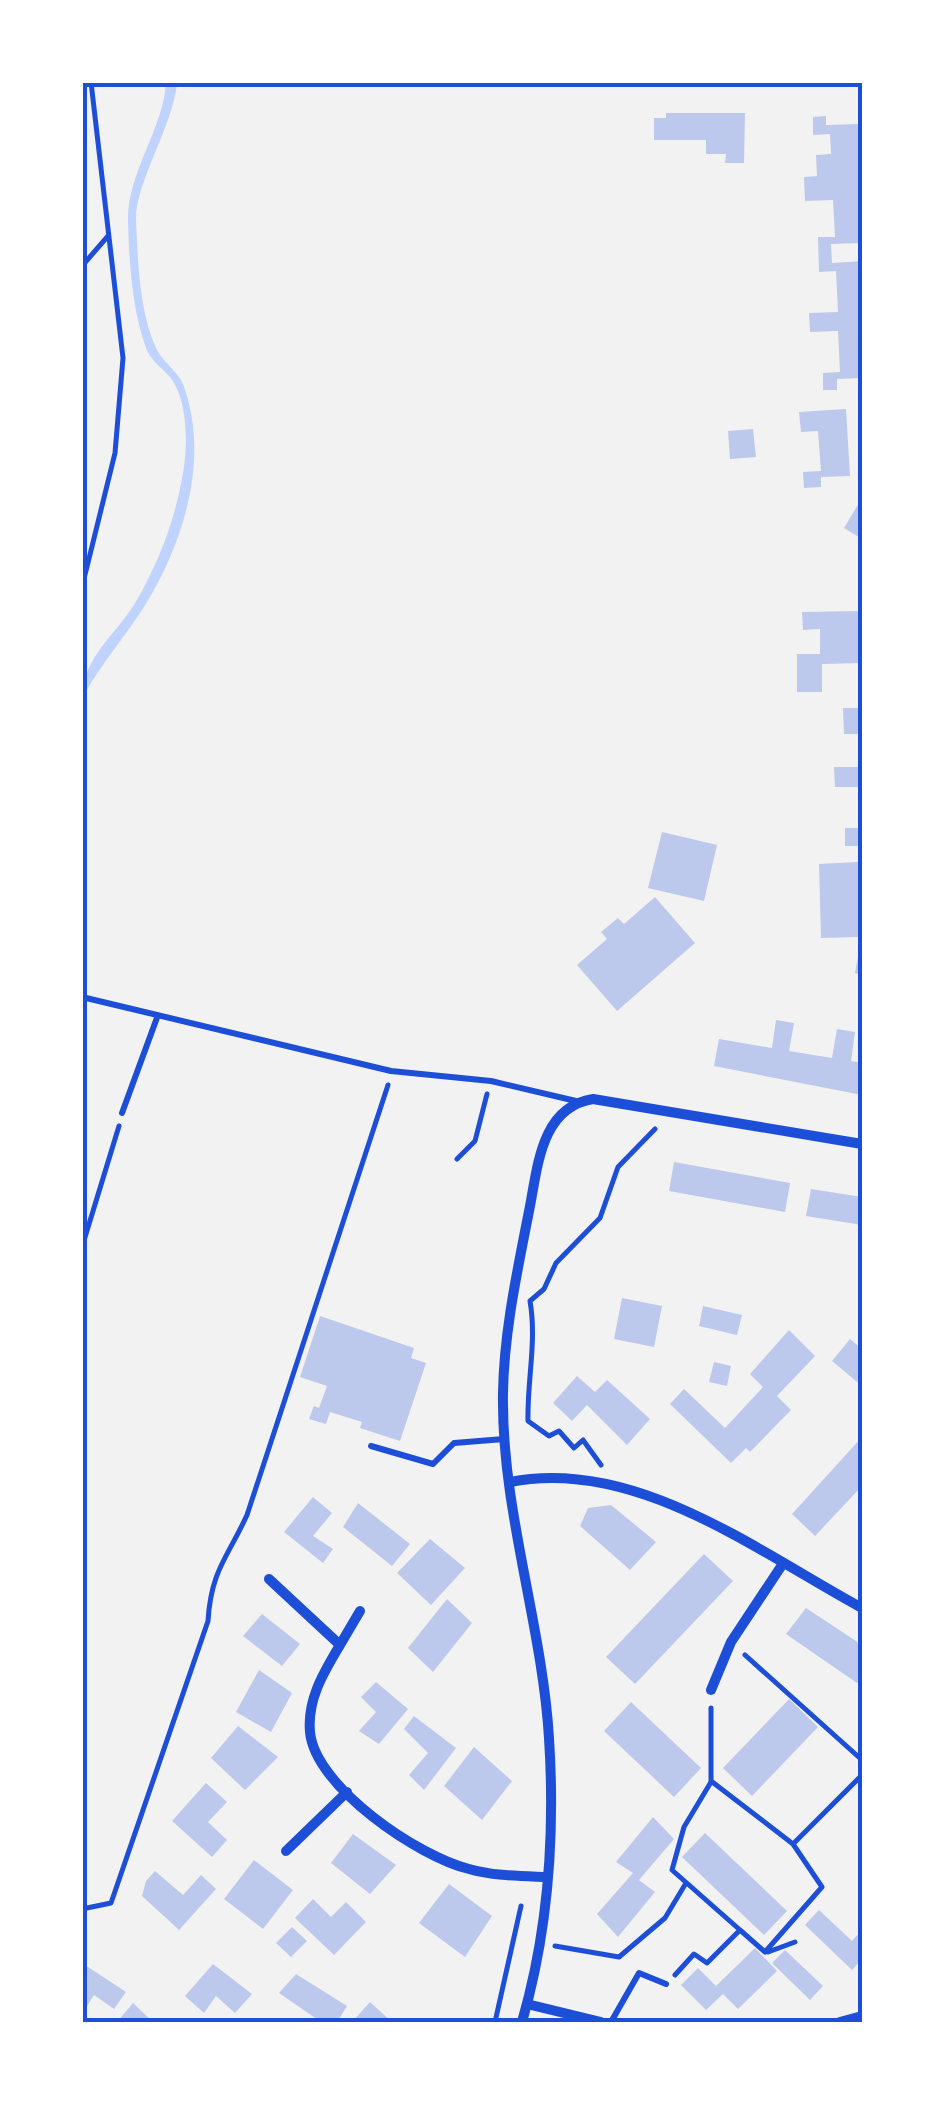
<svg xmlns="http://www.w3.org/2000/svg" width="945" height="2105" font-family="'Noto Serif',serif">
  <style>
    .water { fill: #bfd3fe }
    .building { fill: #bdc9ec }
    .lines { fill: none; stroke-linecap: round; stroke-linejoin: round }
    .path { stroke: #1d4ed8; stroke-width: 5 }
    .service { stroke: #1d4ed8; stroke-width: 6 }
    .minor { stroke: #1d4ed8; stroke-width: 10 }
    .neatline { fill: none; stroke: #1d4ed8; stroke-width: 4 }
  </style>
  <rect width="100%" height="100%" fill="#f2f2f2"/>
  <path class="water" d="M166,83H177C173,126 135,183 136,220C138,261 139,311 156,348C162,362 177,370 183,384C210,456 185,539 147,602C127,635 101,663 83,697C82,657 118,633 137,600C160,559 175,520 183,473C188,445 188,400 170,377C162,368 150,360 146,348C132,309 129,261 128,221C127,173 163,130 166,83Z"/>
  <path class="building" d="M666,113H745L744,163H725L726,154H706V140H654V118H666Z
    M826,116V125L859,124L862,243L831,244L832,263L862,261V378L837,379V390H823V373L840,372L838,331L810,332L809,313L838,312L836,271L819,272L818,237H835L833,200L805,201L804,177L817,176L816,155L831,154L830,134L813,135V117Z
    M846,409L850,476L821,477V487L804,488L803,472L821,471L818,431L801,432L799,412Z
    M753,429L756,457L730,459L728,431Z
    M859,503L862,505V539L844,528Z
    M862,611V663L822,664V692H797V654H820V629L803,630L802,612Z
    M843,708H861L862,734H844Z
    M834,767H862V787H835Z
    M845,828H862L859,846H845Z
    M662,832L717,845L704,901L648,888Z
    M858,862V873L862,872L859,937L821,938L819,864Z
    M655,897L695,943L617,1011L577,965L607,939L601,932L618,918L624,924Z
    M859,951L862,952V975L855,973Z
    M776,1020L794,1023L789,1051L832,1058L837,1029L855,1032L851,1061L862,1063V1095L714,1066L719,1039L772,1048Z
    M674,1162L790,1183L785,1212L669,1191Z
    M811,1189L862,1197V1225L806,1216Z
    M622,1298L662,1306L654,1347L614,1339Z
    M703,1306L742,1315L737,1335L699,1326Z
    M320,1316L414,1348L411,1358L426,1363L400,1441L360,1428L362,1422L330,1412L326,1424L309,1419L314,1406L319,1408L327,1386L300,1377Z
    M789,1330L815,1356L777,1396L791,1410L750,1452L746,1448L731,1463L670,1404L684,1389L725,1428L763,1387L750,1374Z
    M850,1339L862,1349V1386L832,1361Z
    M714,1362L731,1366L727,1386L709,1382Z
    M577,1376L595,1392L607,1380L650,1419L627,1445L587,1405L572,1421L553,1403Z
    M862,1437V1486L815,1536L792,1514Z
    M313,1497L332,1513L313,1536L333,1549L323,1563L284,1532Z
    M358,1503L410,1544L392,1566L343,1527Z
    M611,1505L656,1542L630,1570L580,1526L588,1508Z
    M430,1539L465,1568L431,1605L397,1573Z
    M704,1554L733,1581L635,1684L606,1657Z
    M447,1599L472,1623L433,1672L408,1648Z
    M806,1608L862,1645V1677L857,1683L786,1634Z
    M262,1614L300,1644L282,1666L243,1636Z
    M259,1670L292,1693L271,1732L236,1712Z
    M376,1682L408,1709L379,1744L359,1731L376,1712L361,1697Z
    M789,1699L818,1727L752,1796L723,1768Z
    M631,1702L701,1768L674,1797L604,1731Z
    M414,1716L456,1748L424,1790L409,1775L428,1753L404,1729Z
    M238,1726L278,1757L245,1790L211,1758Z
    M474,1747L512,1781L482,1820L444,1786Z
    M206,1783L227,1802L208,1822L227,1840L212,1857L172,1821Z
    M653,1817L674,1839L639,1880L655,1892L618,1937L597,1914L633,1873L616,1862Z
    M705,1833L787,1911L764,1935L682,1857Z
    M353,1834L396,1865L370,1894L331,1863Z
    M254,1860L293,1890L263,1929L224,1899Z
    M155,1871L183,1895L201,1875L216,1889L179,1930L142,1896L146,1881Z
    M449,1884L492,1916L465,1957L419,1923Z
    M313,1899L331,1917L346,1902L366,1922L334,1955L295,1918Z
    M819,1910L852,1941L862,1930V1959L852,1970L805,1925Z
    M292,1927L307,1941L291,1957L276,1943Z
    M755,1948L777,1971L738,2009L723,1994L706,2010L681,1985L698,1968L716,1986Z
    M785,1950L823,1986L810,2000L772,1963Z
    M213,1964L252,1994L235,2013L216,1996L204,2013L185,1996Z
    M85,1965L126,1992L114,2009L94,1995L82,2014Z
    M296,1974L347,2006L337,2022H321L279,1993Z
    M370,2002L392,2022H352Z
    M133,2003L153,2022H117Z"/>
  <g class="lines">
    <path class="path" d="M82,266L108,236
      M82,587L115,453L123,358L91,82
      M457,1159L475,1141L487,1094
      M82,1247L119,1126
      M601,1465L583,1440L574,1448L559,1431L549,1436L528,1421C527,1380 537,1342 530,1301L544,1289L556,1263L600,1218L618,1167L655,1129
      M745,1655L862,1760
      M711,1708V1781L793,1844L822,1887L765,1952L740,1930
      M793,1844L862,1775
      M82,1909L111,1903L208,1621C211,1570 228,1557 247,1515L388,1085
      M555,1946L619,1957L665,1918L686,1883
      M768,1952L795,1942
      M675,1975L694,1954L707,1963L740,1930L672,1870L684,1827L711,1782
      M495,2022L521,1906"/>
    <path class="service" d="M82,997L391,1071L491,1081L576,1101
      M122,1113L158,1015
      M371,1446L433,1464L454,1443L504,1439
      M611,2022L639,1973L666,1984"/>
    <path class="minor" d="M510,1482C635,1457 757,1551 862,1608
      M269,1579L340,1645C324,1672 307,1699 310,1732C315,1787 419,1857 469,1869C493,1876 521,1876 547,1877
      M340,1645L360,1611
      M711,1690L731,1642L782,1565
      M286,1851L347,1792
      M527,2004L601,2022
      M522,2022C548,1932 555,1832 549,1738C542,1623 501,1509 503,1393C504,1330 518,1268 530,1206C538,1164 542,1107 593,1099L862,1144
      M840,2022L862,2016"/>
  </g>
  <rect width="945" height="2105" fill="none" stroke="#ffffff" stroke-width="170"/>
  <rect x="85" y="85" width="775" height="1935" class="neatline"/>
</svg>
